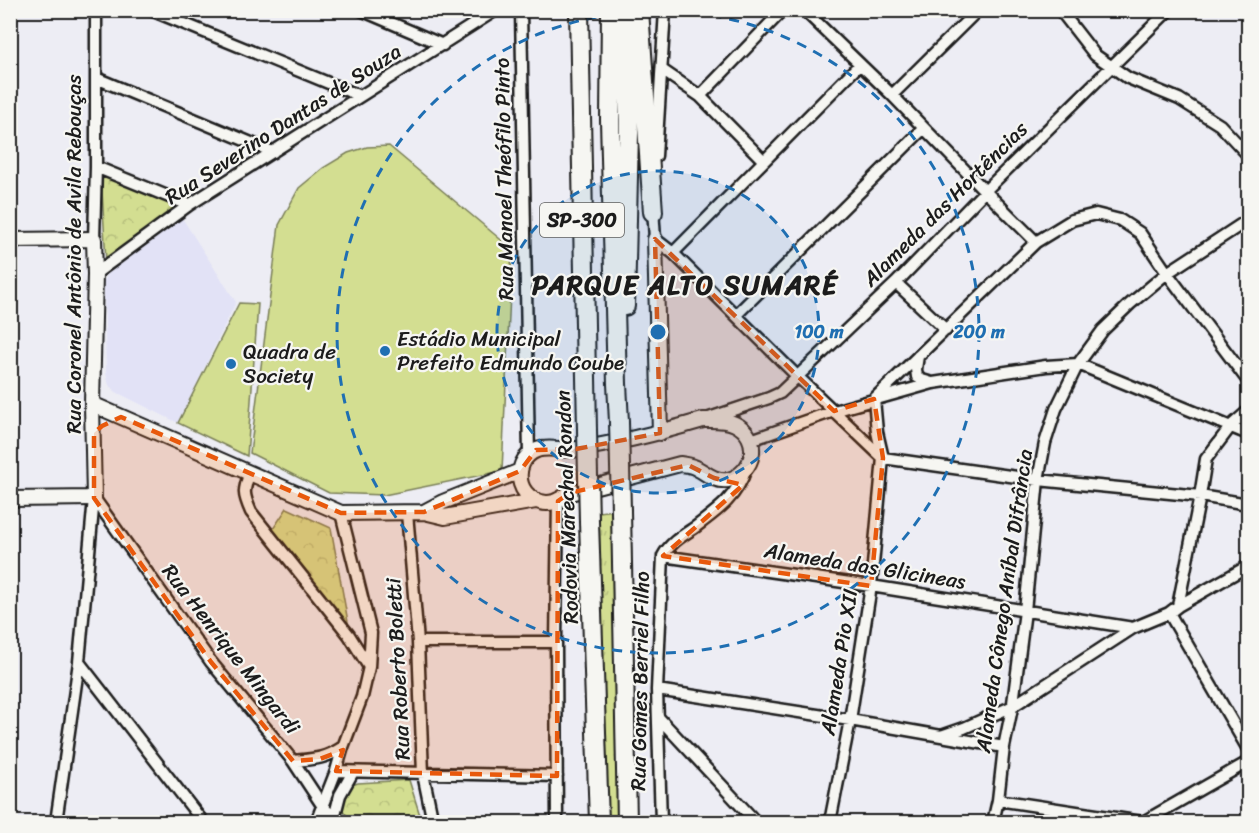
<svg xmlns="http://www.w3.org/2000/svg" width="1259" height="833" font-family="Sriracha,sans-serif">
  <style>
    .built { fill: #e2e2f6 }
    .grass { fill: url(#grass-tufts); stroke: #787d56; stroke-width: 1.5 }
    .park { fill: url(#park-crowns); stroke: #787d56; stroke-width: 1.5 }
    .garden { fill: #d3de91; stroke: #787d56; stroke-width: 1.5 }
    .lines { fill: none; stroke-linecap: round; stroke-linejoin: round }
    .street-casing { stroke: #1c1c1c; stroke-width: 15 }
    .secondary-casing { stroke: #1c1c1c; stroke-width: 18 }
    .highway-casing { stroke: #1c1c1c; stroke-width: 22 }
    .street { stroke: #f6f6f2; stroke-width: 10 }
    .secondary { stroke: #f6f6f2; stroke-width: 14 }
    .highway { stroke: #f6f6f2; stroke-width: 18 }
    .highway-bridge-casing { stroke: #1c1c1c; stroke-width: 22; stroke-linecap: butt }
    .highway-bridge { stroke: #f6f6f2; stroke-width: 18 }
    .marked { fill: #e8590c; fill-opacity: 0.2; stroke: #e8590c; stroke-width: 4.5; stroke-dasharray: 12 8; stroke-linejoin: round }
    .ring { fill: none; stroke: #1f6fb2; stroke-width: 3; stroke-dasharray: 10 8 }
    .poi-dot { fill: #1f6fb2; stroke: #f6f6f2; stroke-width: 2 }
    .labels { text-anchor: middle; stroke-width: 4.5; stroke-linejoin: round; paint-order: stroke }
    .shield { fill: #f6f6f2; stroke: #5d5d5c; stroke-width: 1.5 }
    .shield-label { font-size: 20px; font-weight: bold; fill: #1c1c1c }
    .street-label { font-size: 21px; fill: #1c1c1c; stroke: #f6f6f2 }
    .poi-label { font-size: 21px; fill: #1c1c1c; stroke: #f6f6f2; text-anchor: start }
    .district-label { font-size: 27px; font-weight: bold; letter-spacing: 1.5px; fill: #1c1c1c; stroke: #f6f6f2 }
    .centre { fill: #1f6fb2; stroke: #f6f6f2; stroke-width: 3 }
    .ring-label { font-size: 18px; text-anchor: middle; font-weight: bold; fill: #1f6fb2; stroke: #f6f6f2; stroke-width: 4.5; stroke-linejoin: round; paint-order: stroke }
  </style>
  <defs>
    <pattern id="grass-tufts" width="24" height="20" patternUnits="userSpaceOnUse" patternTransform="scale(1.5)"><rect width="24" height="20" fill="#d3de91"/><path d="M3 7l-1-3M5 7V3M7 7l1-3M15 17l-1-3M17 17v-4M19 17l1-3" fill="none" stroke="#b5be7c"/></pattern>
    <pattern id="park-crowns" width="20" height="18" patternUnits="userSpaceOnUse" patternTransform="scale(1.5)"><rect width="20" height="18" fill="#d3de91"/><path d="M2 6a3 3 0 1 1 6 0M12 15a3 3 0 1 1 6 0" fill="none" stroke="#b5be7c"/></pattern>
  </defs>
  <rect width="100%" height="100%" fill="#ededf4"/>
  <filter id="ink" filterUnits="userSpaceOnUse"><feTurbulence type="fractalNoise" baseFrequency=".0167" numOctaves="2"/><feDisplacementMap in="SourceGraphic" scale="12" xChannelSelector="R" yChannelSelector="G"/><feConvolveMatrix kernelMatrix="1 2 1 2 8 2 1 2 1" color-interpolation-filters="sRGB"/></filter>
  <g filter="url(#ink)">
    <path class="built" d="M182,218L236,302L178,423L116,392L109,385L106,374L104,281L112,267Z"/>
    <path class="grass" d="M614,510L620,822H606L599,512Z"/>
    <path class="park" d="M101,173L185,205L106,262Z
      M287,508L331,528L350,633L271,532Z
      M409,780L422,822H352L340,807L346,787L358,783Z"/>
    <path class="garden" d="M389,146L512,249L502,471L384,495L329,493L250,453L279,225L299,188L323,168L348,153L367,147Z
      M239,303L258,304L247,456L178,423Z"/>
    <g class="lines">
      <g class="street-casing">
        <path id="street" d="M151,10L360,96
          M361,10L443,45
          M521,10L529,455
          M804,10L892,95L985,191L1036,242
          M1060,10L1095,55L1128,78L1179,99L1220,125L1248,155
          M662,70L700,96L764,161
          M96,78L273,152
          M892,95L978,10
          M700,96L783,10
          M656,156L665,10
          M96,167L189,205
          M653,208L655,239L673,253L797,376L883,458
          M94,239L96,167V10
          M673,253L860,64
          M95,274L189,205L496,10
          M896,283L946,330
          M736,315L924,128
          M918,356L916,369L917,377L922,380L932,383
          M874,399L1036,242L1072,220L1096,214L1120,220L1140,233L1167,273L1248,381
          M709,418L769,398L780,393L896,283L985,191L1169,10
          M751,440L834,411L933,383L1046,366L1078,364L1248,434
          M883,458L1038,480L1200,496L1248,504
          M250,472C243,491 243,494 251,512L349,635L369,667
          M94,498L211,662L293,761L322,805L337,822
          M407,513L418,642L423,774L433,822
          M663,556L871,586L1133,628
          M1178,606L1200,496L1206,459L1231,426L1248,411
          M1169,613L1248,749
          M418,642H556
          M79,662L203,822
          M657,690L850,720L1004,747
          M658,717L756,822
          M941,736L964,728L1013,706L1133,628L1169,613L1178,606L1248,566
          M293,761C315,759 325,759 343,747
          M336,771L557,776
          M998,800L1142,822
          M334,818L340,795L353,772
          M56,822L79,662L94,498
          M316,822L336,771L343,747L362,697L369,667L371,633L341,513
          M557,822L556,642L558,500
          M661,822L657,690L663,556C670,543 682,536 694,528C718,510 736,498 746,469
          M830,822L850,720L871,586L883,458L877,432L874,399
          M993,822L998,800L1004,747L1013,703L1025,611L1038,480L1045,443L1056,409L1078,364L1103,330L1130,304L1167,273L1248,220
          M1143,822L1248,762"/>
      </g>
      <g class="secondary-casing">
        <path id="secondary" d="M655,239L660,433
          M10,240L94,239L95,274L92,404L94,498L10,499
          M92,404L341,513L424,512L445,517L536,501
          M703,420C714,420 725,419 735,424C762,437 755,473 728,480C715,482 708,474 698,469C692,465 687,465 680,464L570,493C565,496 560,500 554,502C540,506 525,497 521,484C517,470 523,455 537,450C547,446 565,451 578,449C620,443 662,432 703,420Z
          M424,512L443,502L520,471"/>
      </g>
      <g class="highway-casing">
        <path id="highway" d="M579,10L587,430
          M611,10L610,120L617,384L619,422
          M639,10L653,212
          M625,306L629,133L626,10
          M621,511L627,822
          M589,522L599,822"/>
      </g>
      <use href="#street" class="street"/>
      <use href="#secondary" class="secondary"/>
      <use href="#highway" class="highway"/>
      <g class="highway-bridge-casing">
        <path id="highway-bridge" d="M619,422L621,511
          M587,430L589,522"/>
      </g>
      <use href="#highway-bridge" class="highway-bridge"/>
    </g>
  </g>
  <path class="marked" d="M655,239L834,411L874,399L883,458L871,586L663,556L743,485L714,478L688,465L570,493L558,501L557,776L336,771L343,750L320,759L293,761L211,662L94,498V433L102,426L121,417L341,513L424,512L520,471L536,450L576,449L660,433Z"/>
  <circle cx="658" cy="332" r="161" fill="#1f6fb2" fill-opacity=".12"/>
  <g class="ring">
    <circle cx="658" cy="332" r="161"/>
    <circle cx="658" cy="332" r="321"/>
  </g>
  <g class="poi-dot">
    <circle cx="385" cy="351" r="6"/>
    <circle cx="231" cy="364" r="6"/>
  </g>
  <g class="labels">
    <rect class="shield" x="540" y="203" width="84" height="34" rx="4.5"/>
    <g class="shield-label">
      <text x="582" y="227">SP-300</text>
    </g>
    <g class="street-label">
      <text transform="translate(283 124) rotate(-33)" y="7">Rua Severino Dantas de Souza</text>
      <text transform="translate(504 179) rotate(-91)" y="7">Rua Manoel Theófilo Pinto</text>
      <text transform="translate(945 204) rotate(-45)" y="7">Alameda das Hortências</text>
      <text transform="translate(74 254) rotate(-90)" y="7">Rua Coronel Antônio de Avila Rebouças</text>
      <text transform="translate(567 507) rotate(-92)" y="7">Rodovia Marechal Rondon</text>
      <text transform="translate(865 566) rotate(9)" y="7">Alameda das Glicineas</text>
      <text transform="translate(1004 601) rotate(-82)" y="7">Alameda Cônego Aníbal Difrância</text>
      <text transform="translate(231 649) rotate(52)" y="7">Rua Henrique Mingardi</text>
      <text transform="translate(839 662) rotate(-81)" y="7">Alameda Pio XII</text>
      <text transform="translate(398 669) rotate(-93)" y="7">Rua Roberto Boletti</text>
      <text transform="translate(640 681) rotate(-89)" y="7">Rua Gomes Berriel Filho</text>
    </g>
    <g class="poi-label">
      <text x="397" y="346">Estádio Municipal<tspan x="397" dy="24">Prefeito Edmundo Coube</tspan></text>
      <text x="243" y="359">Quadra de<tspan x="243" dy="24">Society</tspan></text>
    </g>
    <g class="district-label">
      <text x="685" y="294">PARQUE ALTO SUMARÉ</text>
    </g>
  </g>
  <circle cx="658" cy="332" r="9" class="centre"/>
  <g class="ring-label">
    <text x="819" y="338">100 m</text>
    <text x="979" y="338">200 m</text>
  </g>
  <rect width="1259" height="833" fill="none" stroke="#f6f6f2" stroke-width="36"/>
  <rect x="18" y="18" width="1223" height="797" fill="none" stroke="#1c1c1c" stroke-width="2" filter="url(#ink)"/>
</svg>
